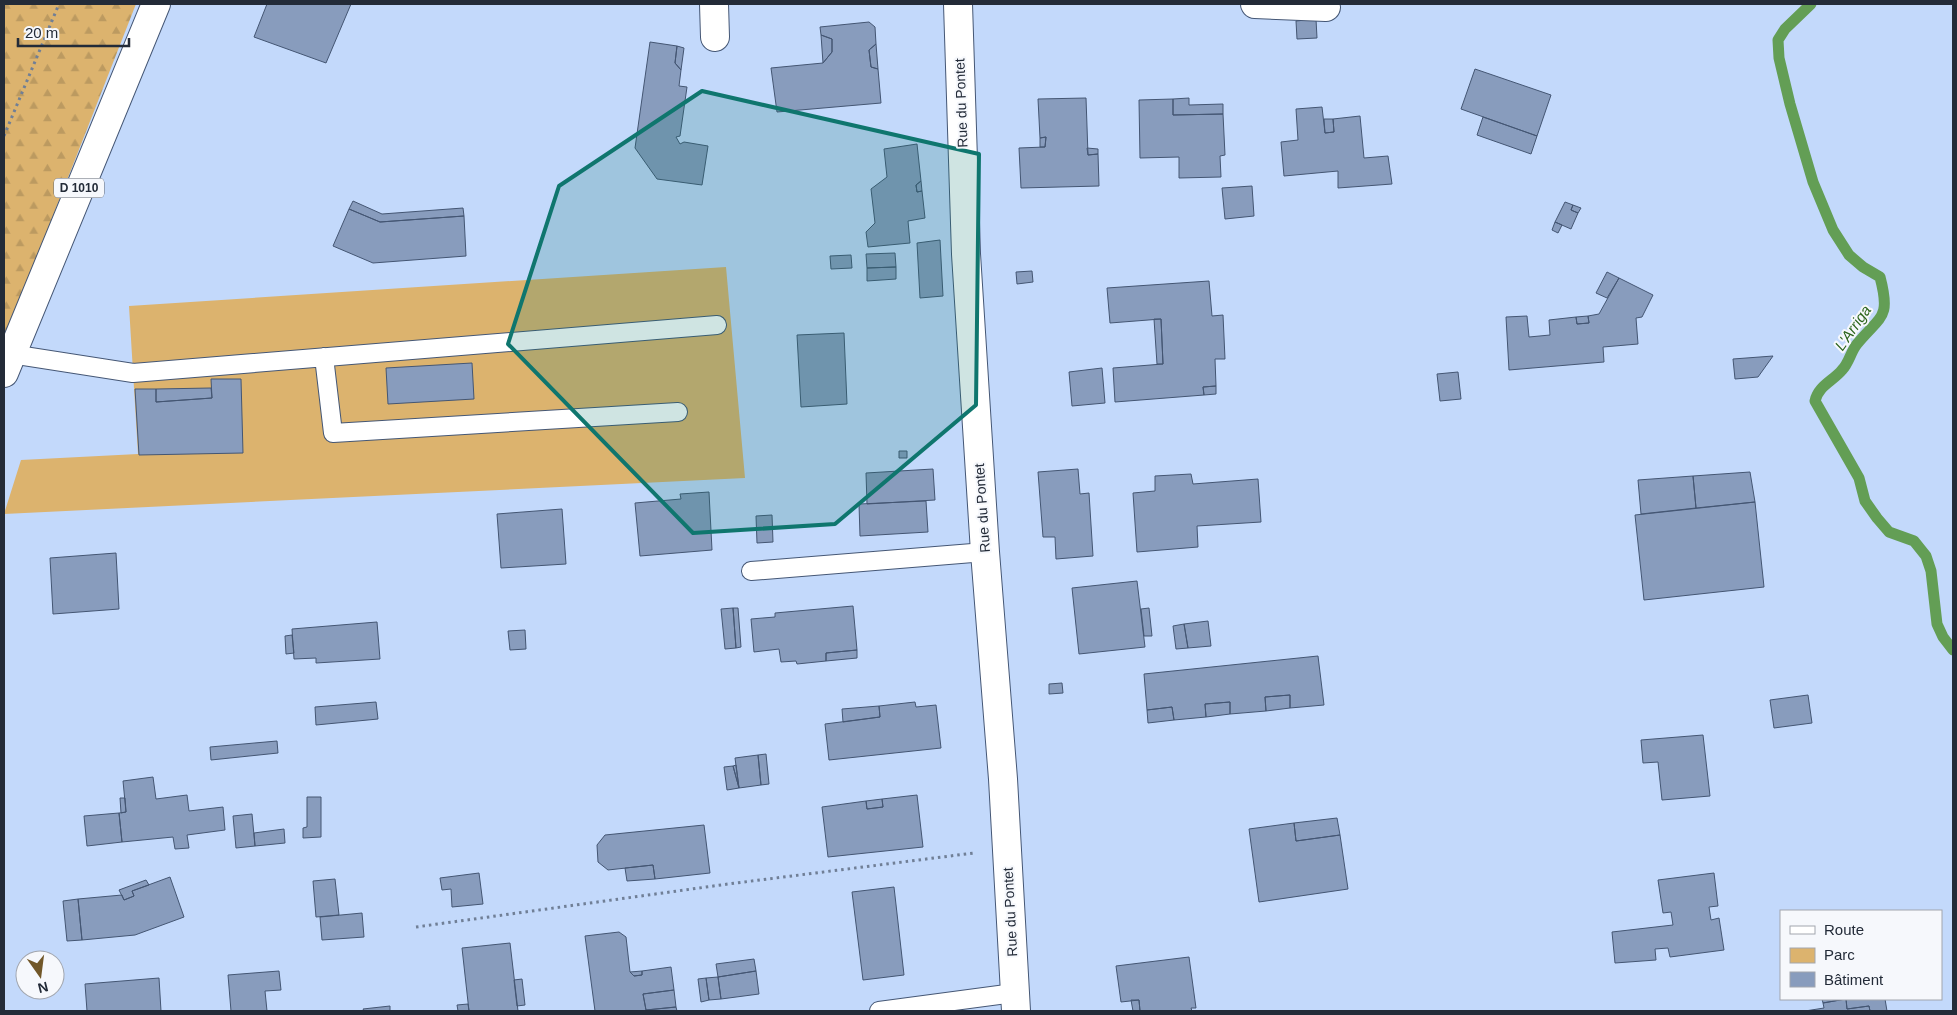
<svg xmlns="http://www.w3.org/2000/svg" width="1957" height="1015" font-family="Helvetica,sans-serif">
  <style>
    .forest { fill: url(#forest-firs) }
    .green { fill: #dcb36e }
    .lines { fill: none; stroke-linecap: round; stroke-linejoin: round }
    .stream { stroke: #639e55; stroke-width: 11 }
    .building { fill: #889cbd; stroke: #445673 }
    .service-casing { stroke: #455775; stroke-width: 20 }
    .minor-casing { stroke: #455775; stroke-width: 30 }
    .primary-casing { stroke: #455775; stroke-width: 30 }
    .path { stroke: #707f96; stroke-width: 3; stroke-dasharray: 2.5 4; stroke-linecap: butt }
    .service { stroke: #fff; stroke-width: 18 }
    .minor { stroke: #fff; stroke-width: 28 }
    .primary { stroke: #fff; stroke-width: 28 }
    .marked { fill: #0f766e; fill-opacity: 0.2; stroke: #0f766e; stroke-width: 4; stroke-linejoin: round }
    .labels { text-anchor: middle; stroke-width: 4; stroke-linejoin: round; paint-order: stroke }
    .shield { fill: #f6f8fc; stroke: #626873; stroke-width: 1 }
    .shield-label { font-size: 12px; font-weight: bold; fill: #232b38 }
    .street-label { font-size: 14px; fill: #232b38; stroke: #f6f8fc }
    .water-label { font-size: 15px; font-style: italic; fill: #2a631a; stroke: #f6f8fc }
  </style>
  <defs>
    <pattern id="forest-firs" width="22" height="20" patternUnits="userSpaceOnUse" patternTransform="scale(1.25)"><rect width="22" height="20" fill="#dcb36e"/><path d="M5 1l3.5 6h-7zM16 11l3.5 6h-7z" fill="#bc9a60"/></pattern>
  </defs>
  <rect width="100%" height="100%" fill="#c3d9fb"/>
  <path class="forest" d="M4,4H136L4,341Z"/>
  <path class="green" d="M726,267L745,478L4,514L21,460L138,454L129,306Z"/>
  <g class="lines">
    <path class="stream" d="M1811,4L1785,29L1778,40L1779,58L1790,104L1813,182L1833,230L1849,255L1863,267L1880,277C1891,319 1881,315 1857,344C1851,351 1849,363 1842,370C1833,381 1818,386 1815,401L1859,478L1865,501L1877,518L1889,532L1914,541L1926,556L1931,571L1937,624L1943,637L1953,650"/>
  </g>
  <path class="building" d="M267,4H351L326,63L254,37Z
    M1316,19L1317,38L1297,39L1296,21Z
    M869,22L875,27L876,44L869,50L871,67L878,69L881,103L777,112L771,68L823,63L832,52V39L821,35L820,27Z
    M821,35L832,39V52L823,63Z
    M650,42L677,46L675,63L681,70L679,86L687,87L680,136L676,137L680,144L684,142L708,146L702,185L657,179L635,148Z
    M876,44L878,69L871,67L869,50Z
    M677,46L684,48L681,70L675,63Z
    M1475,69L1551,95L1537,136L1461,109Z
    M1086,98L1088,155L1098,154L1099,186L1021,188L1019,148L1045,147L1046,137L1040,138L1038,99Z
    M1189,98V105L1223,104V114L1173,115V99Z
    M1173,99V115L1223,114L1225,155L1220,156L1221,177L1179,178V157L1140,158L1139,100Z
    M1322,107L1325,133L1334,132L1333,119L1360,116L1364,158L1388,156L1392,184L1338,188V171L1284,176L1281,142L1298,140L1296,109Z
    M1483,117L1537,136L1531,154L1477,135Z
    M1324,119H1333L1334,132L1325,133Z
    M1046,137L1045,147H1040V138Z
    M917,144L921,181L916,185L917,192L922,191L925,218L908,221L910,243L868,247L866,232L875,223L871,189L887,177L884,149Z
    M1087,148L1098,149V154L1088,155Z
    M921,181L922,191L917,192L916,185Z
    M1252,186L1254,216L1225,219L1222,188Z
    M353,201L382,214L463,208L464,216L380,222L349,209Z
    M1565,202L1573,205L1571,210L1578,213L1571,229L1555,222Z
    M1573,205L1581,208L1578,213L1571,210Z
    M349,209L380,222L464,216L466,256L373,263L333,246Z
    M1555,222L1562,225L1558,233L1552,230Z
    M940,240L943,296L920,298L917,243Z
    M895,253L896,267L867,268L866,254Z
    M851,255L852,268L831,269L830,256Z
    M896,267V279L867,281V268Z
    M1032,271L1033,282L1017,284L1016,272Z
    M1607,272L1619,278L1607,298L1596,293Z
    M1619,278L1653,295L1642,317L1636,318L1638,344L1603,347L1604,362L1509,370L1506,317L1527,316L1529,337L1550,335L1549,320L1576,317L1577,324L1589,323L1588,316L1599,314Z
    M1209,281L1212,316L1223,315L1225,359H1215L1216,386L1203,387L1204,395L1115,402L1113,368L1163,364L1161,319L1110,323L1107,288Z
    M1588,316L1589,323L1577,324L1576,317Z
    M1154,319H1161L1163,364H1157Z
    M844,333L847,404L801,407L797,335Z
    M1773,356L1758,377L1735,379L1733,359Z
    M472,363L474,399L388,404L386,368Z
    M1102,368L1105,403L1072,406L1069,372Z
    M1458,372L1461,399L1440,401L1437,374Z
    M211,379H241L243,453L139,455L135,389H156V402L212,398Z
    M1216,386V394L1204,395L1203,387Z
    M211,388L212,398L156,402V389Z
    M899,451H907V458H899Z
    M933,469L935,500L867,504L866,473Z
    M1078,469L1080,494L1089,493L1093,556L1056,559L1055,537H1043L1038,472Z
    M1750,472L1755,502L1696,508L1693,476Z
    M1191,474L1193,484L1258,479L1261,522L1197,526L1198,547L1137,552L1133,493L1155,491V476Z
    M1693,476L1696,508L1641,514L1638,480Z
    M709,492L712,550L640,556L635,503L681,499L680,494Z
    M926,501L928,532L860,536L859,504Z
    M1755,502L1764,587L1644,600L1635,515Z
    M562,509L566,564L501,568L497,514Z
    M772,515L773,542L757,543L756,516Z
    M116,553L119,609L53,614L50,558Z
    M1137,581L1145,647L1079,654L1072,588Z
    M853,606L857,650L826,653V661L797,664L796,661L781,662L779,649L754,652L751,619L775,617V613Z
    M733,608L736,648L725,649L721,609Z
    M733,608H738L741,647L736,648Z
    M1149,608L1152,636H1144L1141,609Z
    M1208,621L1211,646L1188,648L1184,624Z
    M377,622L380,659L316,663V658L294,659L292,629Z
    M1184,624L1188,648L1176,649L1173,626Z
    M525,630L526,649L510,650L508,631Z
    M292,635L294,653L286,654L285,636Z
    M857,650V658L826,661V653Z
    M1318,656L1324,705L1290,708V695L1265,697L1266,711L1230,714V702L1205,704L1206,717L1174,720L1172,707L1147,710L1144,674Z
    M1062,683L1063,693L1049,694V684Z
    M1290,695V708L1266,711L1265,697Z
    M1808,695L1812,723L1774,728L1770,700Z
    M376,702L378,719L316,725L315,707Z
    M915,702L916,707L936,705L941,748L829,760L825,724L880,717L879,706Z
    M1230,702V714L1206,717L1205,704Z
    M879,706L880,717L843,722L842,709Z
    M1172,707L1174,720L1148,723L1147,710Z
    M1703,735L1710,796L1662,800L1658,762L1643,763L1641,740Z
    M277,741L278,753L211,760L210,747Z
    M766,754L769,784L761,785L758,755Z
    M758,755L761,785L739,788L735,758Z
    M736,765L739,788L733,766Z
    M733,766L739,788L727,790L724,767Z
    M153,777L156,799L187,795L189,811L223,807L225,830L187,835L189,848L175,849L173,837L122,842L119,813L126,812L123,781Z
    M917,795L923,847L828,857L822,807L866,801L867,809L883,807L882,799Z
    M307,797H321V837L303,838V828L307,827Z
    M120,798H125L126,812L121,813Z
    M882,799L883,807L867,809L866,801Z
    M119,813L122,842L87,846L84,816Z
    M252,814L255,846L236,848L233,816Z
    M1337,818L1340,835L1296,841L1294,823Z
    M1294,823L1296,841L1340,835L1348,889L1259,902L1249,829Z
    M704,825L710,873L655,879L653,865L608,870L598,862L597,845L605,835Z
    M284,829L285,843L255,846L254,833Z
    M653,865L655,879L627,881L625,868Z
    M479,873L483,904L452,907L451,889L442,890L440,878Z
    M1714,873L1718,906L1709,907L1711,920L1719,918L1724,950L1670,957L1668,948L1655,949L1656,960L1615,963L1612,932L1673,925L1671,912L1663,913L1658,880Z
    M170,877L184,917L135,935L82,940L78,899L122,895L124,900L134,896L132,891Z
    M335,879L339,915L316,917L313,881Z
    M146,880L149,885L132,891L134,896L124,900L119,890Z
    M894,887L904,975L863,980L852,892Z
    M78,899L82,940L67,941L63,901Z
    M362,913L364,937L322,940L320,917Z
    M619,932L626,937L630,972L634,976L642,975V971L671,967L674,990L643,994L646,1010L676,1007L677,1011H595L585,936Z
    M510,943L518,1011H469L462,948Z
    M1189,957L1196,1008H1191L1192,1011H1140L1139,1000L1121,1002L1116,966Z
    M754,959L756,971L718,977L716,964Z
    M279,971L281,990L265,991L267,1011H231L228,975Z
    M642,971V975L634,976L630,972Z
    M756,971L759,994L721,999L718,977Z
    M718,977L721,999L709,1000L706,978Z
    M159,978L161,1011H87L85,984Z
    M706,978L709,1000L701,1002L698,979Z
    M522,979L525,1005L517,1006L514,980Z
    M674,990L676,1007L646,1010L643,994Z
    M1822,999H1845L1823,1003Z
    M1846,999L1847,1009L1869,1006L1870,1011H1805L1824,1008L1823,1003Z
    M1846,999H1885L1887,1011H1870L1869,1006L1847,1009Z
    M1131,1000H1139L1140,1011H1133Z
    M468,1004L469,1011H458L457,1005Z
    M390,1006V1011H364L363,1009Z"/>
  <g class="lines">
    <g class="service-casing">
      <path id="service" d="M11,354L133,373L717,325
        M324,357L333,433L678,412
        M751,571L985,552
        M879,1011L1014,993"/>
    </g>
    <g class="minor-casing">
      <path id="minor" d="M714,4L715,37
        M958,4L966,254L985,552L1003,779L1016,1011
        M1255,4L1326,7"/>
    </g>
    <g class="primary-casing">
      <path id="primary" d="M4,373L156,4"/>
    </g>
    <path class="path" d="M4,136L59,4
      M416,927L728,884L974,853"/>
    <use href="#service" class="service"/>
    <use href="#minor" class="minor"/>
    <use href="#primary" class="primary"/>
  </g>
  <path class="marked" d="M702,91L979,154L976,405L835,524L693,533L508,344L559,186Z"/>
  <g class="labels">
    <rect class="shield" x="54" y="178.5" width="50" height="19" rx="4"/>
    <g class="shield-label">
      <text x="79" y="192">D 1010</text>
    </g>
    <g class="street-label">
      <text transform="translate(961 103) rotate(-92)" y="5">Rue du Pontet</text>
      <text transform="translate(982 508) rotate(-94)" y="5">Rue du Pontet</text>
      <text transform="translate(1010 912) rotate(-93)" y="5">Rue du Pontet</text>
    </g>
    <g class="water-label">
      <text transform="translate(1853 328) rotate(-55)" y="5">L'Arriga</text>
    </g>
  </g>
  <rect width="1957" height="1015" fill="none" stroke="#232b38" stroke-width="10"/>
  <rect x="1780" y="910" width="162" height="90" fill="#f6f8fc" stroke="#a2a6ae"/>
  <rect x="1790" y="926" width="25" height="8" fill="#ffffff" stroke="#a2a6ae"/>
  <text x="1824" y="935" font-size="15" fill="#232b38">Route</text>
  <rect x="1790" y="948" width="25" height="15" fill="#dcb36e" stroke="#a2a6ae"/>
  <text x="1824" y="960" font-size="15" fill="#232b38">Parc</text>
  <rect x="1790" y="972" width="25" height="15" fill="#889cbd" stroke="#a2a6ae"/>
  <text x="1824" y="985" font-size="15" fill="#232b38">Bâtiment</text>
  <g transform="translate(40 975) rotate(166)"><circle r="24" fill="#f6f8fc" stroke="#a2a6ae"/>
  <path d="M0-4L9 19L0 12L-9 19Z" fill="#715729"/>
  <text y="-8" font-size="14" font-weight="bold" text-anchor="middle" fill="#232b38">N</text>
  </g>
  <path d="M18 38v8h111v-8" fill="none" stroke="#232b38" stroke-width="2.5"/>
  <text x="25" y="38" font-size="15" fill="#232b38" stroke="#f6f8fc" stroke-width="4" paint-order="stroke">20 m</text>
</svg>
